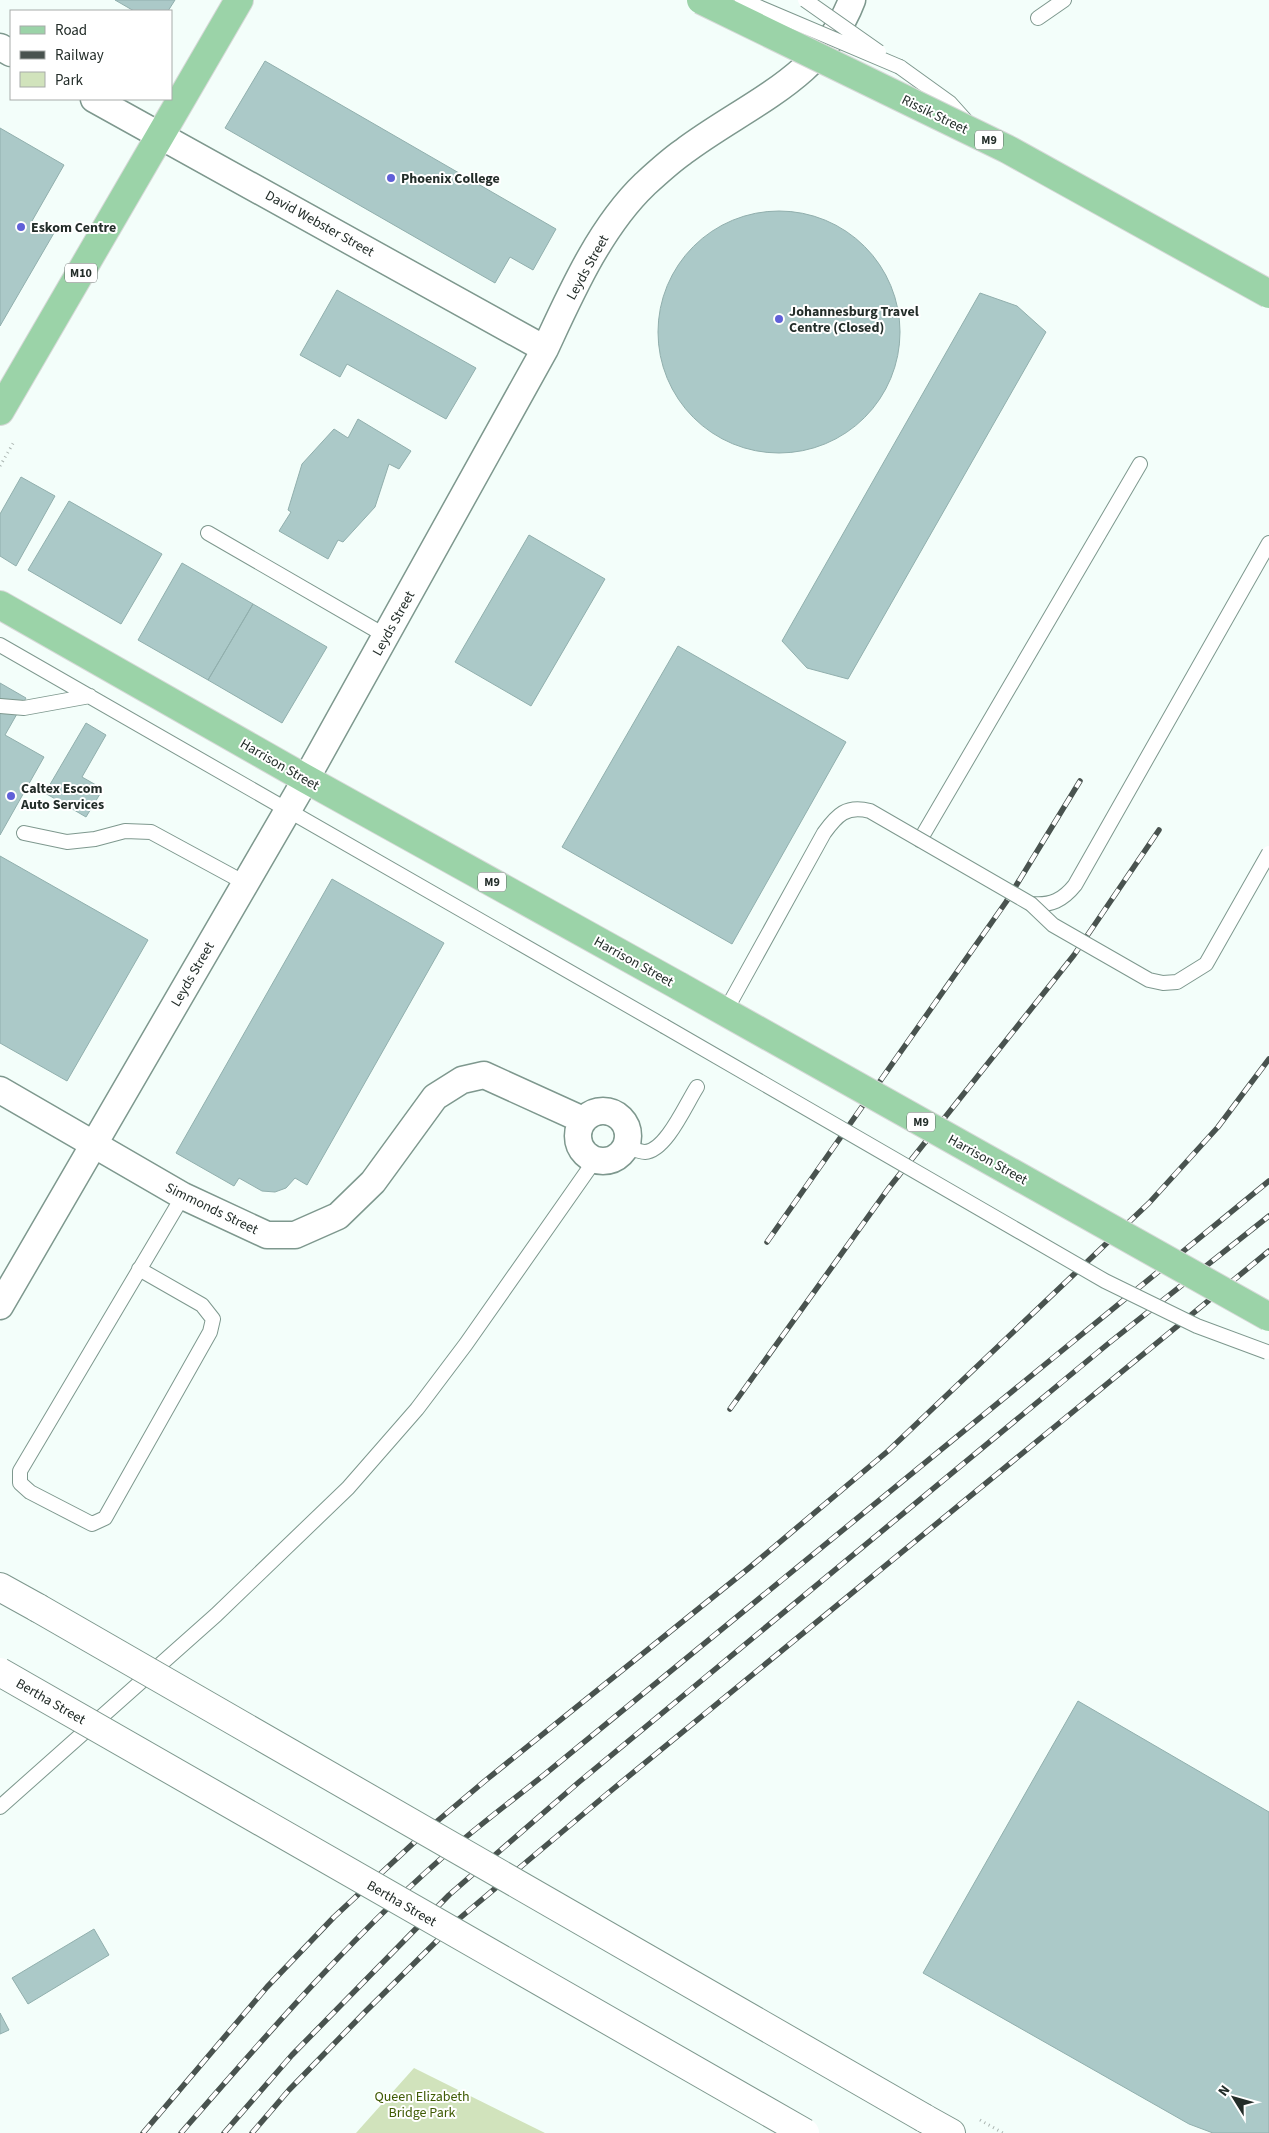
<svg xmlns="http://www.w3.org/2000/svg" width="1269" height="2133" font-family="'Source Sans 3',sans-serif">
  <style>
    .green { fill: #d1e3bc }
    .building { fill: #abc9c8; stroke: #91afad }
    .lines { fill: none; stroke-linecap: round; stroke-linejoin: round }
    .service-casing { stroke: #7e988e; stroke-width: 16 }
    .minor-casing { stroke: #7e988e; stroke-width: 29 }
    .tertiary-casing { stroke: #7e988e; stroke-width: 30 }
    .primary-casing { stroke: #d7d9d8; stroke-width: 30 }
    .path { stroke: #abb5b1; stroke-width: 3; stroke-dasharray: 1 4; stroke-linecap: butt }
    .service { stroke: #fff; stroke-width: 14 }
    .minor { stroke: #fff; stroke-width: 26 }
    .tertiary { stroke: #fff; stroke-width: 28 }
    .primary { stroke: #9bd3a8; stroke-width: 28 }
    .rail-casing { stroke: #49534f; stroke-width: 5.5 }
    .rail { stroke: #fff; stroke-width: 4; stroke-dasharray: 11; stroke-linecap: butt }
    .service-bridge-casing { stroke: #7e988e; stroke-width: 16; stroke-linecap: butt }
    .tertiary-bridge-casing { stroke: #7e988e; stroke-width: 30; stroke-linecap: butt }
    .secondary-bridge-casing { stroke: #7e988e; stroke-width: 30; stroke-linecap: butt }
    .primary-bridge-casing { stroke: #d7d9d8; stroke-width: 30; stroke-linecap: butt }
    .service-bridge { stroke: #fff; stroke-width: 14 }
    .tertiary-bridge { stroke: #fff; stroke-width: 28 }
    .secondary-bridge { stroke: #fff; stroke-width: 28 }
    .primary-bridge { stroke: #9bd3a8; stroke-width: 28 }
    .poi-dot { fill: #6060d8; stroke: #fff; stroke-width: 2 }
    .labels { text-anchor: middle; stroke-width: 4; stroke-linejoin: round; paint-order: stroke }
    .shield { fill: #fff; stroke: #656c69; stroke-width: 1 }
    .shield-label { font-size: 12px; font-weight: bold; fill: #232d29 }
    .street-label { font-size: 14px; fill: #232d29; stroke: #fff }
    .poi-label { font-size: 14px; font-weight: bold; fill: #232d29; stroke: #fff; text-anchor: start }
    .park-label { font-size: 14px; fill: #3f5b04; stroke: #fff }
  </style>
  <rect width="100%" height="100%" fill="#f3fefa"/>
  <path class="green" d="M414,2068L545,2133H356Z"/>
  <path class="building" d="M115,0H175L168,11H134Z
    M265,61L556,229L533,270L510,257L495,283L225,128Z
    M0,128L64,165L32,221L54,233L0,326Z
    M658 332a121 121 0 1 1 242 0a121 121 0 1 1-242 0Z
    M337,290L476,368L446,419L347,364L340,377L300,355Z
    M980,293L1017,306L1046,332L848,679L807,668L782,641Z
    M358,419L411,451L399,469L389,464L375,507L343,542L338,540L328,559L279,531L291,512L288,510L302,464L334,429L348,438Z
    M21,477L55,496L16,566L0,556V514Z
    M69,501L162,554L121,624L28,570Z
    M529,535L605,579L531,706L455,662Z
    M182,563L253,604L208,680L138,640Z
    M253,604L327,647L282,723L208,680Z
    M678,646L846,742L732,944L562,847Z
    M0,683L26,698L5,735L44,757L0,835Z
    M86,723L106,735L82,777L103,789L86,817L45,793Z
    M0,856L148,940L67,1081L0,1043Z
    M332,879L444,943L307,1185L295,1178L286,1188L275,1192L262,1191L239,1178L234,1186L176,1153Z
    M1078,1701L1269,1812V2133H1213L1189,2124L923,1973Z
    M94,1929L109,1955L28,2004L12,1978Z
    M0,2013L9,2030L0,2034Z"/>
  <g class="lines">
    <g class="service-casing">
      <path id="service" d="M1038,18L1064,0
        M900,67L950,103L967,122
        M208,533L386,636
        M0,645L664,1026
        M0,706L24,708L90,696
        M24,833L67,842L95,839L125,831L151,832L245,883
        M920,840L1140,464
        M1031,904C1051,906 1063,900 1075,885L1269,543
        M626,1146C632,1148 639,1152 645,1152C666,1151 686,1104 697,1087
        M139,1269L202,1305L213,1319L210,1332L105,1518L92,1524L30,1492L20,1483V1471L183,1196
        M0,1807L216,1615L348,1488L417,1409L466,1344L595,1160"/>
    </g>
    <g class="minor-casing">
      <path id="minor" d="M0,47L11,53
        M94,99L545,349
        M0,1090L183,1196L267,1235H295L338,1216L373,1182L435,1097L462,1080L484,1075L583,1120
        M578 1136a25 25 0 1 1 50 0a25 25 0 1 1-50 0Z
        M0,1306L306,779L545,349C571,293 600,227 645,184C657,173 670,161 683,152C745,105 822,79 852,0"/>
    </g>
    <g class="tertiary-casing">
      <path id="tertiary" d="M0,1587L38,1608
        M924,2118L951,2133"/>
    </g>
    <g class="primary-casing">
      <path id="primary" d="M0,411L239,0
        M0,605L306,779L679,986"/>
    </g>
    <path class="path" d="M0,466L15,440
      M980,2120L1003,2133"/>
    <use href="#service" class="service"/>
    <use href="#minor" class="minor"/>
    <use href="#tertiary" class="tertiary"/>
    <use href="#primary" class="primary"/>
    <g class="rail-casing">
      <path id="rail" d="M767,1242L1006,902L1080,781
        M730,1409L888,1189L1074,955L1159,830
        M143,2133L267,1987L334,1917L435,1823L486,1780L749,1568L888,1451L1149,1203L1218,1127L1269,1059
        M181,2133C269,2032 357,1930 459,1843C487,1819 517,1797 545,1774L1269,1181
        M224,2133L292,2055L449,1895L579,1782L1109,1343L1269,1216
        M252,2133L289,2090L365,2012L460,1918L607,1794L1269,1251"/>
    </g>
    <use href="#rail" class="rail"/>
    <g class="service-bridge-casing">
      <path id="service-bridge" d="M742,0L900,67
        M805,0L879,52
        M725,1012L824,833C837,815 846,805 870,811L1031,904L1053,925L1149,980L1163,983L1177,982L1206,964L1269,853
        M664,1026L1105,1281L1197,1326L1267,1352"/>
    </g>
    <g class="tertiary-bridge-casing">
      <path id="tertiary-bridge" d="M38,1608L924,2118"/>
    </g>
    <g class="secondary-bridge-casing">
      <path id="secondary-bridge" d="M0,1672L805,2133"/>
    </g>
    <g class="primary-bridge-casing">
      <path id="primary-bridge" d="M701,0L1007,149L1269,294
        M679,986L1269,1317"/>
    </g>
    <use href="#service-bridge" class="service-bridge"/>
    <use href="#tertiary-bridge" class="tertiary-bridge"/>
    <use href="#secondary-bridge" class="secondary-bridge"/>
    <use href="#primary-bridge" class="primary-bridge"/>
  </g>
  <g class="poi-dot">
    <circle cx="391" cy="178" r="5"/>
    <circle cx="21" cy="227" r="5"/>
    <circle cx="779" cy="319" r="5"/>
    <circle cx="11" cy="796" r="5"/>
  </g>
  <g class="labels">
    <g class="shield">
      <rect x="975" y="130.5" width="28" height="19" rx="4"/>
      <rect x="65" y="263.5" width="32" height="19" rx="4"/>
      <rect x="478" y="872.5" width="28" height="19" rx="4"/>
      <rect x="907" y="1112.5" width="28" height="19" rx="4"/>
    </g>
    <g class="shield-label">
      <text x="989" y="144">M9</text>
      <text x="81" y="277">M10</text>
      <text x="492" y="886">M9</text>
      <text x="921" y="1126">M9</text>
    </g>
    <g class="street-label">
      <text transform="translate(935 114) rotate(26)" y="5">Rissik Street</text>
      <text transform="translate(320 223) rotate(29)" y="5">David Webster Street</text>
      <text transform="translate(587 267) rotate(-61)" y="5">Leyds Street</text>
      <text transform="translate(393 623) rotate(-61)" y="5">Leyds Street</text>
      <text transform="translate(280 764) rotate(30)" y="5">Harrison Street</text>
      <text transform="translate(634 961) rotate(29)" y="5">Harrison Street</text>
      <text transform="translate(192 974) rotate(-60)" y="5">Leyds Street</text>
      <text transform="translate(988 1159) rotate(29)" y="5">Harrison Street</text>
      <text transform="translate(212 1208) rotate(26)" y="5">Simmonds Street</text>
      <text transform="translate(51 1701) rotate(30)" y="5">Bertha Street</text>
      <text transform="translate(402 1903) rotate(30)" y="5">Bertha Street</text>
    </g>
    <g class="poi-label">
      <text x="401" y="183">Phoenix College</text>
      <text x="31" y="232">Eskom Centre</text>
      <text x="789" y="316">Johannesburg Travel<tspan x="789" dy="16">Centre (Closed)</tspan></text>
      <text x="21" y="793">Caltex Escom<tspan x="21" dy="16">Auto Services</tspan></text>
    </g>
    <g class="park-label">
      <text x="422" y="2101">Queen Elizabeth<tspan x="422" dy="16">Bridge Park</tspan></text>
    </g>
  </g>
  <rect x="10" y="10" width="162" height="90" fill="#ffffff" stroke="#a7aba9"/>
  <rect x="20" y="26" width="25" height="8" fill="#9bd3a8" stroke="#a7aba9"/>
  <text x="55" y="35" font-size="15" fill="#232d29">Road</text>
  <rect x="20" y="51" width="25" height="8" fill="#49534f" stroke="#a7aba9"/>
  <text x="55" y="60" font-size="15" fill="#232d29">Railway</text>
  <rect x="20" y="72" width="25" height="15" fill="#d1e3bc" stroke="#a7aba9"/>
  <text x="55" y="85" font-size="15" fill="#232d29">Park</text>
  <g transform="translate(1234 2098) rotate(307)" stroke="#ffffff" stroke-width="4" paint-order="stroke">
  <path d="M0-4L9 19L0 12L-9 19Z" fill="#232d29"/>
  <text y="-8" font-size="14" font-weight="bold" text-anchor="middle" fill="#232d29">N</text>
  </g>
</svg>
